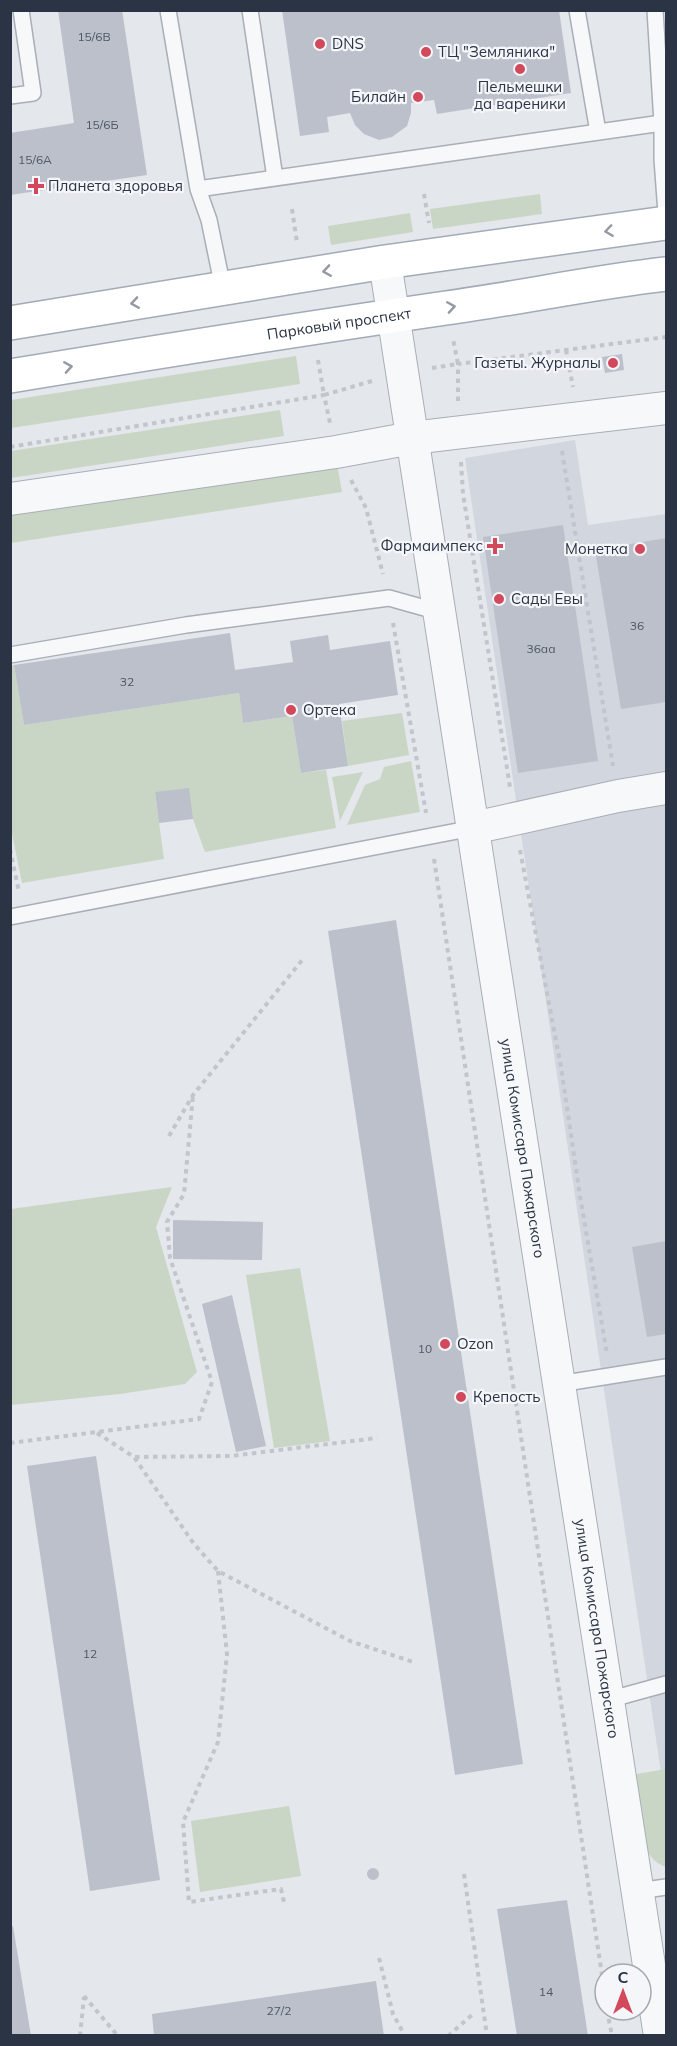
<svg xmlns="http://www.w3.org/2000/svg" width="677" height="2046" font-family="Mulish,sans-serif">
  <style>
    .built { fill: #d2d6de }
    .green { fill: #c9d6c5 }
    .building { fill: #bbc0ca }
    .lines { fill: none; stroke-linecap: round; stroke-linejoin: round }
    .service-casing { stroke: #a9aeb7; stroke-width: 18 }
    .minor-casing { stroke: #a9aeb7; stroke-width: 34 }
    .primary-casing { stroke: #a3abb8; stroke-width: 36 }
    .path { stroke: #c2c5cb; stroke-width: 4; stroke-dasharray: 4.5 4.5; stroke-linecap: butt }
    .service { stroke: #f7f8fa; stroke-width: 15 }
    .minor { stroke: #f7f8fa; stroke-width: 32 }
    .primary { stroke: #fff; stroke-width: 33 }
    .oneway { stroke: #959aa2 }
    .poi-dot { fill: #d1495b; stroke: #f4f6f9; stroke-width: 2 }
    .labels { text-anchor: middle; stroke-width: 4.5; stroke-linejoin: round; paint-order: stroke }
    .number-label { font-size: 12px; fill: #4f5766 }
    .poi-label { font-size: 15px; fill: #2b3445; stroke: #f4f6f9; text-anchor: start }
    .street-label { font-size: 15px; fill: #2b3445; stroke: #f4f6f9 }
  </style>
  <rect width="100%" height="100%" fill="#e4e7ec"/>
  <path class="built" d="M575,440L588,525L666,514V1806L465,458Z"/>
  <path class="green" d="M540,194L542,214L433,229L430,209Z
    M410,213L413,232L331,245L328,226Z
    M296,356L300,384L11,428V400Z
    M280,410L284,436L11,478V451Z
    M337,464L342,492L11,543V512Z
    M14,665L24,725L239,693L243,723L292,716L301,773L326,770L336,828L205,852L193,819L155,793L164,859L22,883L11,829L10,666Z
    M402,713L409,755L348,766L342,721Z
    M411,761L420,812L347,825L365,785L380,779L384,767Z
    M363,772L340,821L332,777Z
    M172,1187L156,1227L197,1372L185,1384L120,1394L11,1405V1209Z
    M300,1268L330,1441L274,1448L246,1275Z
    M666,1769V1867C655,1863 650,1857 645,1846L631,1775Z
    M289,1806L301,1876L200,1892L191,1821Z"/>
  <path class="building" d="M58,10H122L147,175L10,195V133L74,123Z
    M282,10H559L571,93L437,114L434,100L411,103V113L407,126L392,137L379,140L364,134L355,125L350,113L327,117L329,132L300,136Z
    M622,354L624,370L605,373L602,357Z
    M563,525L598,761L518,773L483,537Z
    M666,538V702L621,709L595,550Z
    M230,633L235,670L293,662L290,641L328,635L330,650L390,641L398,695L339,704L348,766L301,773L292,716L243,723L239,693L24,725L14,665Z
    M189,788L193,819L159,823L155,792Z
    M396,920L523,1764L455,1775L328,931Z
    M173,1220L263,1222L262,1260L173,1259Z
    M666,1241V1334L647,1337L632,1247Z
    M232,1295L266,1446L236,1452L202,1304Z
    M96,1456L160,1880L90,1891L27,1466Z
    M367 1874a6 6 0 1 1 12 0a6 6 0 1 1-12 0Z
    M567,1900L588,2036H517L497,1909Z
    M13,1926L31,2036H10V1927Z
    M376,1981L384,2036H154L152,2014Z"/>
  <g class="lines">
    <g class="service-casing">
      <path id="service" d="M168,10L198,189L209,220L223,288
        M250,10L275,178
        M577,10L598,132
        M10,96L33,93L21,10
        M666,122L662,123V159L666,213
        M198,189L662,123L655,10
        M10,655L186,625L389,598L439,612
        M10,917L473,828
        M559,1384L666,1367
        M608,1700L666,1684
        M638,1891L666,1887"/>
    </g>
    <g class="minor-casing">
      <g id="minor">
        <path id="s1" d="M385,262L660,2036"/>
        <path d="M10,499L336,452L412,438L666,408"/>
        <path d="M473,828L618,796L666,788"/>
      </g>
    </g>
    <g class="primary-casing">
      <g id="primary">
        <path d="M10,323L385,262L666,223"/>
        <path id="s2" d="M10,376C156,352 301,329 446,308C520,298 593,282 666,274"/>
      </g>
    </g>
    <path class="path" d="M424,194L429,223
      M292,209L297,243
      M566,350L573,387
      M318,360L324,395L372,381
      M432,368L458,364L453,339
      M458,401V364L666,337
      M10,447L324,395L330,423
      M562,451L613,766
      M461,462L463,494L510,787
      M351,480L366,508L383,574
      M393,623L426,813
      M10,849L19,892
      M520,850L561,1067L580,1196L607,1354
      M434,859L605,1995
      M169,1136L193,1095L303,959
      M97,1433L134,1457L194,1544L218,1571L350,1641L413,1662
      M10,1443L199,1419L212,1382L170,1258L167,1222L184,1194L193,1095
      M135,1457L231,1456L377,1438
      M218,1571L227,1654L218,1742L183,1822L189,1902L281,1889L284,1902
      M464,1874L487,2036
      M379,1958L393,2014L405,2036
      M84,1996L118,2036
      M607,2010L612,2036
      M80,2036L84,1997
      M448,2036L473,2014"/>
    <use href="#service" class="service"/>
    <use href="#minor" class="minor"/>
    <use href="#primary" class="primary"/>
  </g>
  <defs><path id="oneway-chevron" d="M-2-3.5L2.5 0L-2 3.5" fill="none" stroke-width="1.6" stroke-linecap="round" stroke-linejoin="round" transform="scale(1.5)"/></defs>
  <g class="oneway">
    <use href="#oneway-chevron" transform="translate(609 231) rotate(172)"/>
    <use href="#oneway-chevron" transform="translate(327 271) rotate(171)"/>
    <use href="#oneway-chevron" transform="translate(135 303) rotate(171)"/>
    <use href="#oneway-chevron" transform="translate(451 307) rotate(-9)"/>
    <use href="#oneway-chevron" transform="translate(68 367) rotate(-9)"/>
  </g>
  <g class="poi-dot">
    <circle cx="320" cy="44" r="6"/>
    <circle cx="426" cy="52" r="6"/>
    <circle cx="520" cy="69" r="6"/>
    <circle cx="418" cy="97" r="6"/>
    <path d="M33 177h6v6h6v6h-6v6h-6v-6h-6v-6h6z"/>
    <circle cx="613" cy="363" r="6"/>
    <path d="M492 537h6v6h6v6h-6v6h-6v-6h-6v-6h6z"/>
    <circle cx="640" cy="549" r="6"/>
    <circle cx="499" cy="599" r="6"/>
    <circle cx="291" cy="710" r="6"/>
    <circle cx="445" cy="1344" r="6"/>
    <circle cx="461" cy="1397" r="6"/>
  </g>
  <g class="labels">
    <g class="number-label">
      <text x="94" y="41">15/6В</text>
      <text x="102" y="129">15/6Б</text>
      <text x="35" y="164">15/6А</text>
      <text x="637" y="630">36</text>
      <text x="541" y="653">36аа</text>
      <text x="127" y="686">32</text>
      <text x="425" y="1353">10</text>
      <text x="90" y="1658">12</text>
      <text x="546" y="1996">14</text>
      <text x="279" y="2015">27/2</text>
    </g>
    <g class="poi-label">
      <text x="332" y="49">DNS</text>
      <text x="438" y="57">ТЦ "Земляника"</text>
      <text x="520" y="92" text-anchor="middle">Пельмешки<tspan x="520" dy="17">да вареники</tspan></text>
      <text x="406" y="102" text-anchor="end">Билайн</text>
      <text x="48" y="191">Планета здоровья</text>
      <text x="601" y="368" text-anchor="end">Газеты. Журналы</text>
      <text x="483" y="551" text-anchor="end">Фармаимпекс</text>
      <text x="628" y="554" text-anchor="end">Монетка</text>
      <text x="511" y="604">Сады Евы</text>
      <text x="303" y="715">Ортека</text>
      <text x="457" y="1349">Ozon</text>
      <text x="473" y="1402">Крепость</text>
    </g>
    <g class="street-label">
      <text dy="5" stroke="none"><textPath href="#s2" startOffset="333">Парковый проспект</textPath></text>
      <text dy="5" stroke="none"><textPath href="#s1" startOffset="897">улица Комиссара Пожарского</textPath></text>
      <text dy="5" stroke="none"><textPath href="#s1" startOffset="1383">улица Комиссара Пожарского</textPath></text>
    </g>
  </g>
  <rect width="677" height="2046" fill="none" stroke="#2b3445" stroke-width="24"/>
  <g transform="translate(623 1992)"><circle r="28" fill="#f4f6f9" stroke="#a4a8b1" stroke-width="1.5"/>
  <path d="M0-4.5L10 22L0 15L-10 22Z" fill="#d1495b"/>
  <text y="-9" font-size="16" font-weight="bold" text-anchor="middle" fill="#2b3445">С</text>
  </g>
</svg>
